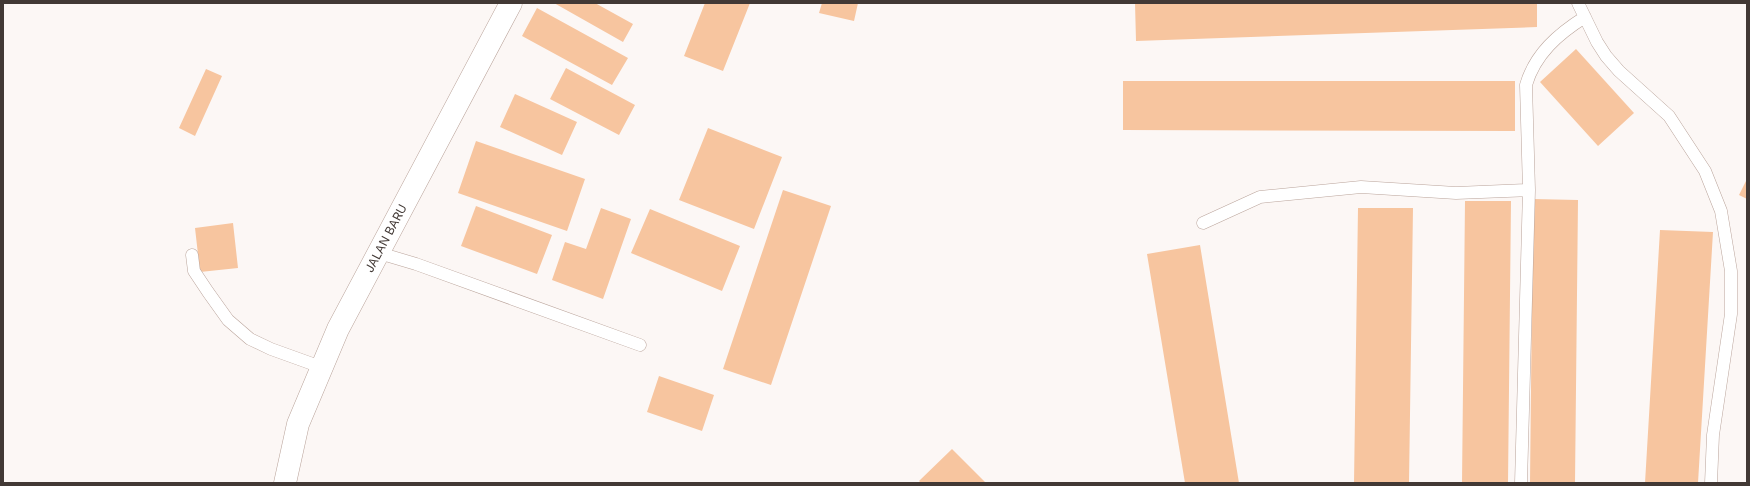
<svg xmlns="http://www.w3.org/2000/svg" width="1750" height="486" font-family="Inter,sans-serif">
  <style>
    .building { fill: #f7c59f }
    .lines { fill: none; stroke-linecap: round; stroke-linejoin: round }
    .lane-casing { stroke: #baa49b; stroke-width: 13 }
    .street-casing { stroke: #baa49b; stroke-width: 23 }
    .lane { stroke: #fff; stroke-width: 12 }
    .street { stroke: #fff; stroke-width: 22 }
    .labels { text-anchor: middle; stroke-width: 4; stroke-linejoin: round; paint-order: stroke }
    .street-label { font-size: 12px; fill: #423935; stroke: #fff }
  </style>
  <rect width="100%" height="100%" fill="#fcf7f5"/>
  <path class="building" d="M554,3H595L633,24L623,42Z
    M705,3H750L723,71L684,56Z
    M822,3H858L854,21L819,13Z
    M1135,3H1537V27L1136,41Z
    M537,8L628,58L612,85L522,36Z
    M1576,49L1634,113L1598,146L1540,82Z
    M566,68L635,105L619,135L550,99Z
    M206,69L222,76L195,136L179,128Z
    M1123,81H1515V131L1123,130Z
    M515,94L577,122L562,155L500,127Z
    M708,128L782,157L754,229L679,200Z
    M476,141L585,179L567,231L458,193Z
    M1747,179V199L1739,195Z
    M783,190L831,206L771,385L723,369Z
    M1533,199L1578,200L1575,483H1530Z
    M1465,201H1511L1508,483H1462Z
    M476,206L552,235L537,274L461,246Z
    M601,208L631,219L603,299L552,280L565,242L586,249Z
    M1358,208H1413L1409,483H1354Z
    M650,209L740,246L722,291L631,253Z
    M233,223L238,268L200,272L195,228Z
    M1660,230L1713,232L1698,483H1645Z
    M1200,245L1239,483H1185L1147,254Z
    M659,376L714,395L702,431L647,412Z
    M952,449L986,483H921L919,481Z"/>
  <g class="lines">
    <g class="lane-casing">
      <path id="lane" d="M1578,3L1597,42L1606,56L1619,71L1669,116L1705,171L1721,211L1731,271V314L1713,435L1711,483
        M1203,223L1260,197L1361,187L1456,193L1529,190
        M379,253L416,264L640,345
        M192,255L194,271L208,292L228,320L250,339L271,349L321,367
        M1521,483L1529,190L1526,85C1535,54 1558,34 1585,17"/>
    </g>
    <g class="street-casing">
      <g id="street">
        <path id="s1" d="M285,483L298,424L338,329L511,3"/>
      </g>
    </g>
    <use href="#lane" class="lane"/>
    <use href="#street" class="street"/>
  </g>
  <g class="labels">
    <g class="street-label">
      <text dy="4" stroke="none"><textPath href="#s1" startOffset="266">JALAN BARU</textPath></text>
    </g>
  </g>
  <rect width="1750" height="486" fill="none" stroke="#423935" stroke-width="8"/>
</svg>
